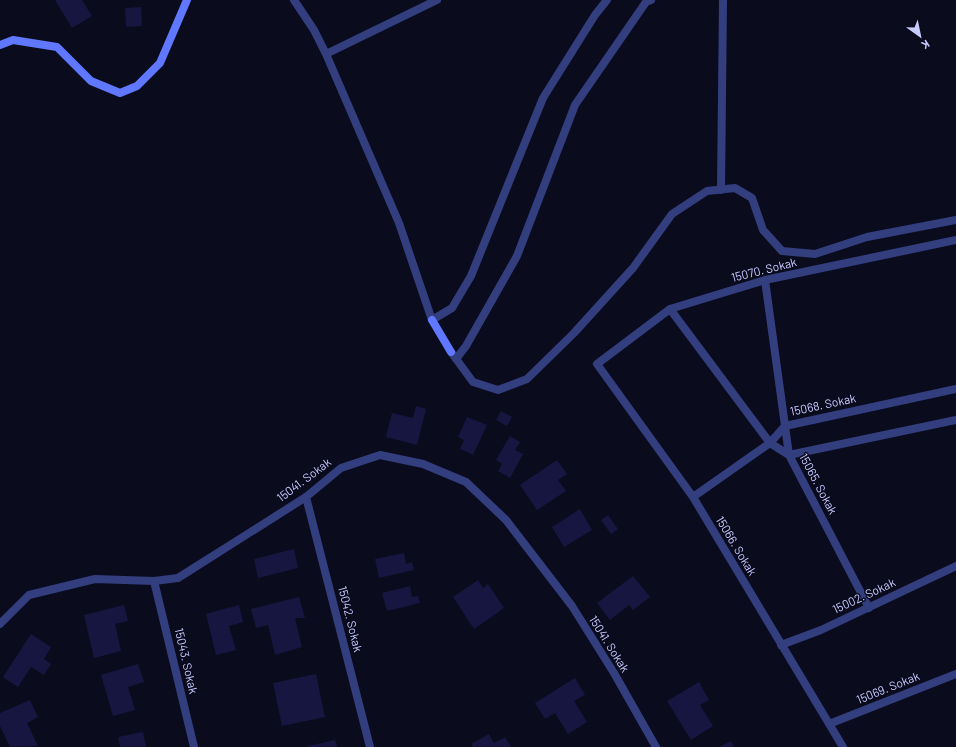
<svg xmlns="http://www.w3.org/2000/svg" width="956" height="747" font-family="Barlow,sans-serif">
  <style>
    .building { fill: #171640 }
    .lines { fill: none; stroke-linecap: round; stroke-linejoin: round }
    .street { stroke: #333e7f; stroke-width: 8 }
    .secondary { stroke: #5f78ff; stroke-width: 8 }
    .labels { text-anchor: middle; stroke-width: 3; stroke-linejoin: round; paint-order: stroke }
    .street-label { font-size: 12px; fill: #c8cbff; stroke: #0b0b1e }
  </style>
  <rect width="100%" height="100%" fill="#0b0b1e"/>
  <path class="building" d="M55,0H82L92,16L72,28Z
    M141,7L142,26L126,27L125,8Z
    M416,406L426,409L417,445L386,437L392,413L413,418Z
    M501,411L512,417L507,426L496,420Z
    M467,417L487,425L473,455L460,449L464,440L458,437Z
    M510,436L520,442L515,450L523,454L510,478L498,471L502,464L496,460Z
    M557,460L567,474L558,480L566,491L537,510L520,485Z
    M580,509L592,530L564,547L552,527Z
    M608,515L618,529L611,534L601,520Z
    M294,549L298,568L258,578L254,559Z
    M404,553L406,564L412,562L414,570L379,578L375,559Z
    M633,576L650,597L633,610L629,605L610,620L597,603Z
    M478,580L483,588L488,584L504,608L474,629L453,597Z
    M410,586L412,597L418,596L420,603L387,611L382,593Z
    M299,597L305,618H295L302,647L275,655L268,625L256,628L251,609Z
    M124,605L128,621L115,624L121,651L94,658L84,615Z
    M239,605L243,622L229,626L236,650L216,655L206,614Z
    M31,634L51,647L44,659L51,664L44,675L31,667L18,687L3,677Z
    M138,664L144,682L128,687L135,710L113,716L101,675Z
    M316,674L325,717L282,726L273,683Z
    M575,678L585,695L574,701L587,722L568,734L555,713L545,719L535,703Z
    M699,682L709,700L700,705L713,726L691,740L667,701Z
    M30,700L38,717L27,723L38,746L10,747L0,726V713Z
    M143,732L146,747H120L118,737Z
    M489,734L494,743L505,737L511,747H473L471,744Z
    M335,740L337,747H308V746Z
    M731,741L734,747H719Z"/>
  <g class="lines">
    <path class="street" d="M294,0L314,30L326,54L399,223L432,320L452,308L471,276L543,98L595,15L607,0
      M326,54L437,0
      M721,190L723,0
      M765,280L789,455L956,420
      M670,309L770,443L789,455L869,608
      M451,352L473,382L498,390L527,379L574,333L633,268L672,214L707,191L735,188L752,198L763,230L782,251L815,254L867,237L956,220
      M456,359L466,346L517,256L575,105L646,2L651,0
      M306,497L370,747
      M693,497L770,443L785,426L956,389
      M154,581L194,747
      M0,624L29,595L95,579L154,581L178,578L306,497L341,468L380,455L423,464L466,482L506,520L572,606L614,673L656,747
      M781,645L821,630L956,566
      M829,724L956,674
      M843,747L693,497L597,364L670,309L765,280L956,240"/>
    <path class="secondary" d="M0,45L13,40L57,47L91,81L120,93L137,86L160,63L187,0
      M432,320L451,352"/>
  </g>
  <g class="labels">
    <g class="street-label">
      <text transform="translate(764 270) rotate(-14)" y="4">15070. Sokak</text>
      <text transform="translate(823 405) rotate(-12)" y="4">15068. Sokak</text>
      <text transform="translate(304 480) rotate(-37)" y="4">15041. Sokak</text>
      <text transform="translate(818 484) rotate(62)" y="4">15065. Sokak</text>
      <text transform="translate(736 546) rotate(59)" y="4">15066. Sokak</text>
      <text transform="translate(864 596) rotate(-25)" y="4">15002. Sokak</text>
      <text transform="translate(350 619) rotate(76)" y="4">15042. Sokak</text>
      <text transform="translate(609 644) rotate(58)" y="4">15041. Sokak</text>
      <text transform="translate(186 661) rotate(77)" y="4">15043. Sokak</text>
      <text transform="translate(888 688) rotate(-22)" y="4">15069. Sokak</text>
    </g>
  </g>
  <g transform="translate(920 36) rotate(147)" stroke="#0b0b1e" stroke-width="3" paint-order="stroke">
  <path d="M0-3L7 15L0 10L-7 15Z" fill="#c8cbff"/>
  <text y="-6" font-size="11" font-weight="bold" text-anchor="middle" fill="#c8cbff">K</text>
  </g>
</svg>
